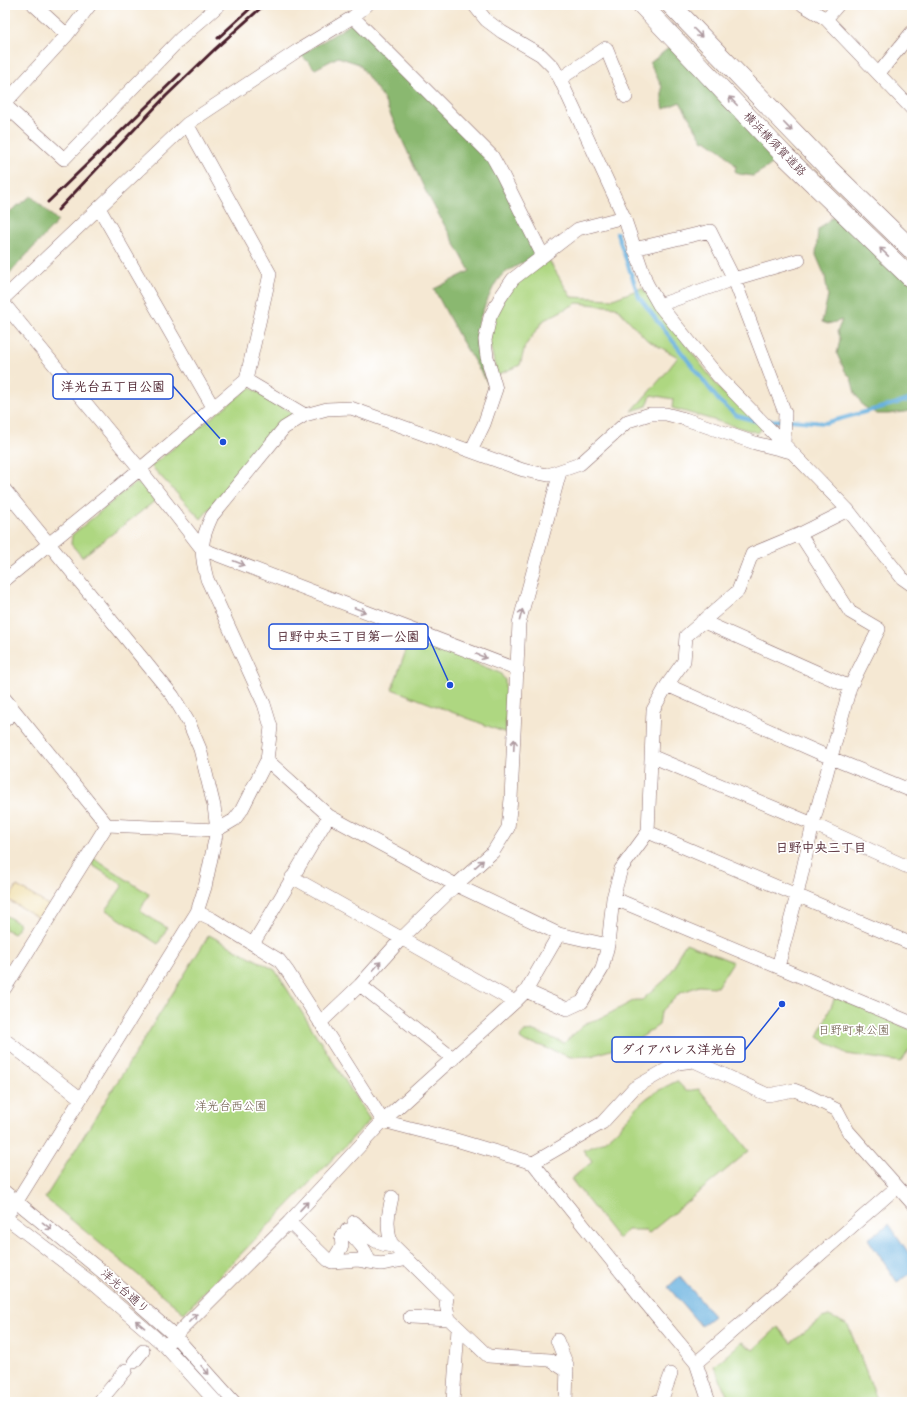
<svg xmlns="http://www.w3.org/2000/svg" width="917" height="1407" font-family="'Playpen Sans','Klee One',sans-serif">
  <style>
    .green { fill: #aed781; stroke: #7c7b56 }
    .forest { fill: #8ab86f; stroke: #6a6c4d }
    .sand { fill: #eeda9e; stroke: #9c7c64 }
    .water { fill: #67b1df; stroke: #586885 }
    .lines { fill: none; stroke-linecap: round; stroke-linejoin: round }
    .stream { stroke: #67b1df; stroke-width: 4 }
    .minor-casing { stroke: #866566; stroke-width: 14 }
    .highway-casing { stroke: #866566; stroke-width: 20 }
    .minor { stroke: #fff; stroke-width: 13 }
    .highway { stroke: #fff; stroke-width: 19 }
    .rail { stroke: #4a1f2b; stroke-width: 3 }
    .oneway { stroke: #ae9aa0 }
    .labels { text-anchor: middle; stroke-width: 3.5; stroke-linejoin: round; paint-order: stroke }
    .street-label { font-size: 12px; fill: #4a1f2b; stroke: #fff }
    .park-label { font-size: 12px; fill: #685645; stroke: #fff }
    .neighbourhood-label { font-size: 13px; font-weight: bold; fill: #4a1f2b; stroke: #fff }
    .leader { fill: none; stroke: #1d4ed8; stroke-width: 1.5 }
    .callout-dot { fill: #1d4ed8; stroke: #fff; stroke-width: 1.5 }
    .callout { fill: #fff; stroke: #1d4ed8; stroke-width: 1.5 }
    .callout-label { font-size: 13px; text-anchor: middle; font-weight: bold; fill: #4a1f2b }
  </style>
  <rect width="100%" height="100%" fill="#fff"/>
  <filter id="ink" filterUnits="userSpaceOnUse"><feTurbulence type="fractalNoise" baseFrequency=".025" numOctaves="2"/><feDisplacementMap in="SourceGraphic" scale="8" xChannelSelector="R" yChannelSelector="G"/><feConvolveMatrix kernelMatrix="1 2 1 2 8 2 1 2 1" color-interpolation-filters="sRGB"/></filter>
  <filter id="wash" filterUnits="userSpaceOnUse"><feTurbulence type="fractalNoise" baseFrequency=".012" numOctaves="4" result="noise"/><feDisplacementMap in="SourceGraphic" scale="16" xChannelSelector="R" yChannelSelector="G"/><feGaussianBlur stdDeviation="0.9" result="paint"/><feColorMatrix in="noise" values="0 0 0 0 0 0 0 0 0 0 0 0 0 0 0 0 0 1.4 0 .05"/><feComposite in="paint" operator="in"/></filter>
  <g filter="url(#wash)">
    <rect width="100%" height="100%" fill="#f5e8d3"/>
    <path class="green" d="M547,257L571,297L613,299L642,288L723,393L753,414L762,428L758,433L672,408L673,399L651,395L647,406L632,411L664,375L678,357L647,340L616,307L577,303L544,320L525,346L520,365L497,375L489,340L494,317L510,287Z
      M250,387L296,415L253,456L201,519L151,466Z
      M135,483L142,485L155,501L82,557L71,544L72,535Z
      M411,637L500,673L505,680L506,733L392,689Z
      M93,858L149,894L140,911L167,928L158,944L106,910L123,885L92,865Z
      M5,915L20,924L14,934L5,929Z
      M209,935L275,970L370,1120L184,1313L45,1198Z
      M686,943L733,962L717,987L699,986L680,993L661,1012L659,1025L633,1043L591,1056L570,1057L536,1044L526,1043L520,1039L521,1036L524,1032L534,1031L564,1043L586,1023L601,1018L635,1000H642L665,980L675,966L678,956Z
      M835,997L912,1030V1046L901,1062L847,1054L818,1037Z
      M677,1081L686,1091L699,1089L749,1151L648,1234L645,1230H627L618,1239L571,1179L592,1162L583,1150C618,1140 622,1119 647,1098C656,1091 667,1086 677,1081Z
      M829,1316L848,1325L878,1402H730L714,1366L742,1342L753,1350L778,1327L791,1343L822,1318Z"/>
    <path class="forest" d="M354,22L489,157L537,255C526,262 512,267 502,275C495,282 492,290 488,299C471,334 473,352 490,387L460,338L434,289L470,271L425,190L383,98L359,64L338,57L315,69L301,55Z
      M676,42L783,154L768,167L753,176L739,174L735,171L736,166L723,152L706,140L703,141L680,102L664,109L662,101V87L650,63Z
      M31,196L58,221L5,278V215Z
      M840,210L912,279V411L888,414H877L863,406L855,393L851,378L845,371L837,354L840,339L837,332L842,320L828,324L822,322L828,296L825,276L816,255L818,230Z"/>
    <path class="sand" d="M17,886L50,906L42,920L8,900Z"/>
    <path class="water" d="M889,1224L912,1258V1272L897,1282L868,1239Z
      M680,1276L714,1316L701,1326L668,1287Z"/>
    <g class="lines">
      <path class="stream" d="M617,233L639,297L719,401L737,416L756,421
        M765,421L790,420L825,423L912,399"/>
    </g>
  </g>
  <g filter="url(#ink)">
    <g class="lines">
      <g class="minor-casing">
        <path id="minor" d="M34,5L67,35
          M474,5L486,20L502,32L541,55L553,67L560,79L624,217L647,284L659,305L718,376L848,510L902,578L912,585
          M803,5L826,19L912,109
          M353,17L492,156L502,174L543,256
          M826,19L838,5
          M879,73L912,32
          M560,79L606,48L626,97
          M5,103L67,35L90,5
          M5,105L64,159L180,39L219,5
          M99,208L213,407
          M634,249L710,231L734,279L785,413L784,445
          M5,297L187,124L297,51L353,17L367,5
          M5,305L140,469L202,549L518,670
          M659,305L734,279L799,260
          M246,380L305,415
          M471,451L484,424L496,389L487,357L485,340L490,317L500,298L513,279L578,229L624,217
          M5,490L173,696L189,723L200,749L214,806L217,830L205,887L197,912L17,1201L5,1218
          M5,580L140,469L246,380L270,274L187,124
          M702,621L850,687
          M667,685L831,758L912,791
          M5,699L107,825
          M5,720L15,712
          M651,756L813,824L912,869
          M267,760L329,816
          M648,832L912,944
          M292,877L515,1002
          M613,898L778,967L797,895L813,824L850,687L879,629L850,612L800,534
          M197,912L212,919L279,960L288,972L383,1121L456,1140L533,1163L645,1302L696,1363L709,1402
          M559,934L608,945L613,898L621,869L648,832L653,710L667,685L684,661L686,636L738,591L752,554L800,534L848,510
          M778,967L912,1023
          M360,985L454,1059
          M5,988L107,825L217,830L234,820L241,811L267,760L271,727L264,704L207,579C200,553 200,541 212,516L284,428L305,415L327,409L351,408L523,470L548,475L580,464L628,421L650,414H666L685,419L755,443L791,452
          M526,991L567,1009L582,1002L602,969L608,945
          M320,1023L360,985L401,939L456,885L493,852L508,828L511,799L519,623L560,472
          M5,1040L80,1098
          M533,1163L602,1123L634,1088L678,1063L694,1061L768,1095L794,1090L807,1095L837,1110L848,1131L912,1203
          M5,1192L111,1279L175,1336L234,1402
          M392,1197C388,1215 386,1225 391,1243L447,1298L446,1304L449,1319
          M5,1217L93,1284L165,1346L216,1402
          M289,1222L328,1260L332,1262L358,1260L381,1264L408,1259
          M354,1222C368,1235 374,1245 394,1246
          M347,1230C356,1240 366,1248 369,1262
          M332,1262L342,1246L341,1236
          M410,1317L449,1319L488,1356L550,1360L567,1371
          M557,1340L567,1365L566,1402
          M165,1346L289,1222L383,1121L515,1002L526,991L559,934L456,885L329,816L253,944
          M134,1362L143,1351
          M696,1363L897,1187
          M99,1402L126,1370
          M453,1402L458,1329
          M656,1402L662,1399L671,1374"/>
      </g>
      <g class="highway-casing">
        <path id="highway" d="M642,5L783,154L912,279
          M671,5L832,172L912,250"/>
      </g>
      <use href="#minor" class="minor"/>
      <use href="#highway" class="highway"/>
      <path class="rail" d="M218,38L254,5
        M48,202L180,74
        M58,210L166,96L215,49L264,5"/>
    </g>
    <defs><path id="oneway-shaft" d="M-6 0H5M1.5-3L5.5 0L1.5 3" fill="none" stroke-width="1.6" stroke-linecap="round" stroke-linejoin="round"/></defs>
    <g class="oneway">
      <use href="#oneway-shaft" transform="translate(698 33) rotate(46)"/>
      <use href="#oneway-shaft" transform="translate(733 101) rotate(-134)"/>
      <use href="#oneway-shaft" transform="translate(788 127) rotate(46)"/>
      <use href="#oneway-shaft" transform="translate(884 252) rotate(-136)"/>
      <use href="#oneway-shaft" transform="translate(239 563) rotate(21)"/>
      <use href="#oneway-shaft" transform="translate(360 610) rotate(21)"/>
      <use href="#oneway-shaft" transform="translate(521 615) rotate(-75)"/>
      <use href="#oneway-shaft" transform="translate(481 656) rotate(21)"/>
      <use href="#oneway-shaft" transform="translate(514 745) rotate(-87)"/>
      <use href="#oneway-shaft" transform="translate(479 864) rotate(-41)"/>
      <use href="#oneway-shaft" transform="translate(377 966) rotate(-48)"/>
      <use href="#oneway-shaft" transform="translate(304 1206) rotate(-47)"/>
      <use href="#oneway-shaft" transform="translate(47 1226) rotate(39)"/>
      <use href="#oneway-shaft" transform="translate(193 1318) rotate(-45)"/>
      <use href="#oneway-shaft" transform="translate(140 1324) rotate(-140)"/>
      <use href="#oneway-shaft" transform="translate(205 1370) rotate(48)"/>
    </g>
  </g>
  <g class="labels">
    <g class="street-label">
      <text transform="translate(775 144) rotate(46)" y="4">横浜横須賀道路</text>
      <text transform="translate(125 1291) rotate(42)" y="4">洋光台通り</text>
    </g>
    <g class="park-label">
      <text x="854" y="1034">日野町東公園</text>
      <text x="231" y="1110">洋光台西公園</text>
    </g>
    <g class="neighbourhood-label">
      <text x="821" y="852">日野中央三丁目</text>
    </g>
  </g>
  <path class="leader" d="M223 442L173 386M450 685L428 636M782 1004L745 1050"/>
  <g class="callout-dot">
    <circle cx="223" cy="442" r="4"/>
    <circle cx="450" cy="685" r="4"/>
    <circle cx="782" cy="1004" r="4"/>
  </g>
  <g class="callout">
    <rect x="53" y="374" width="120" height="25" rx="4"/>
    <rect x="269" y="624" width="159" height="25" rx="4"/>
    <rect x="612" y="1037" width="133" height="25" rx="4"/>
  </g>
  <g class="callout-label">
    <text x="113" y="391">洋光台五丁目公園</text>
    <text x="348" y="641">日野中央三丁目第一公園</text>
    <text x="679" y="1054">ダイアパレス洋光台</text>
  </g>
  <rect width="917" height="1407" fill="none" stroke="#fff" stroke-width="20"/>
</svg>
